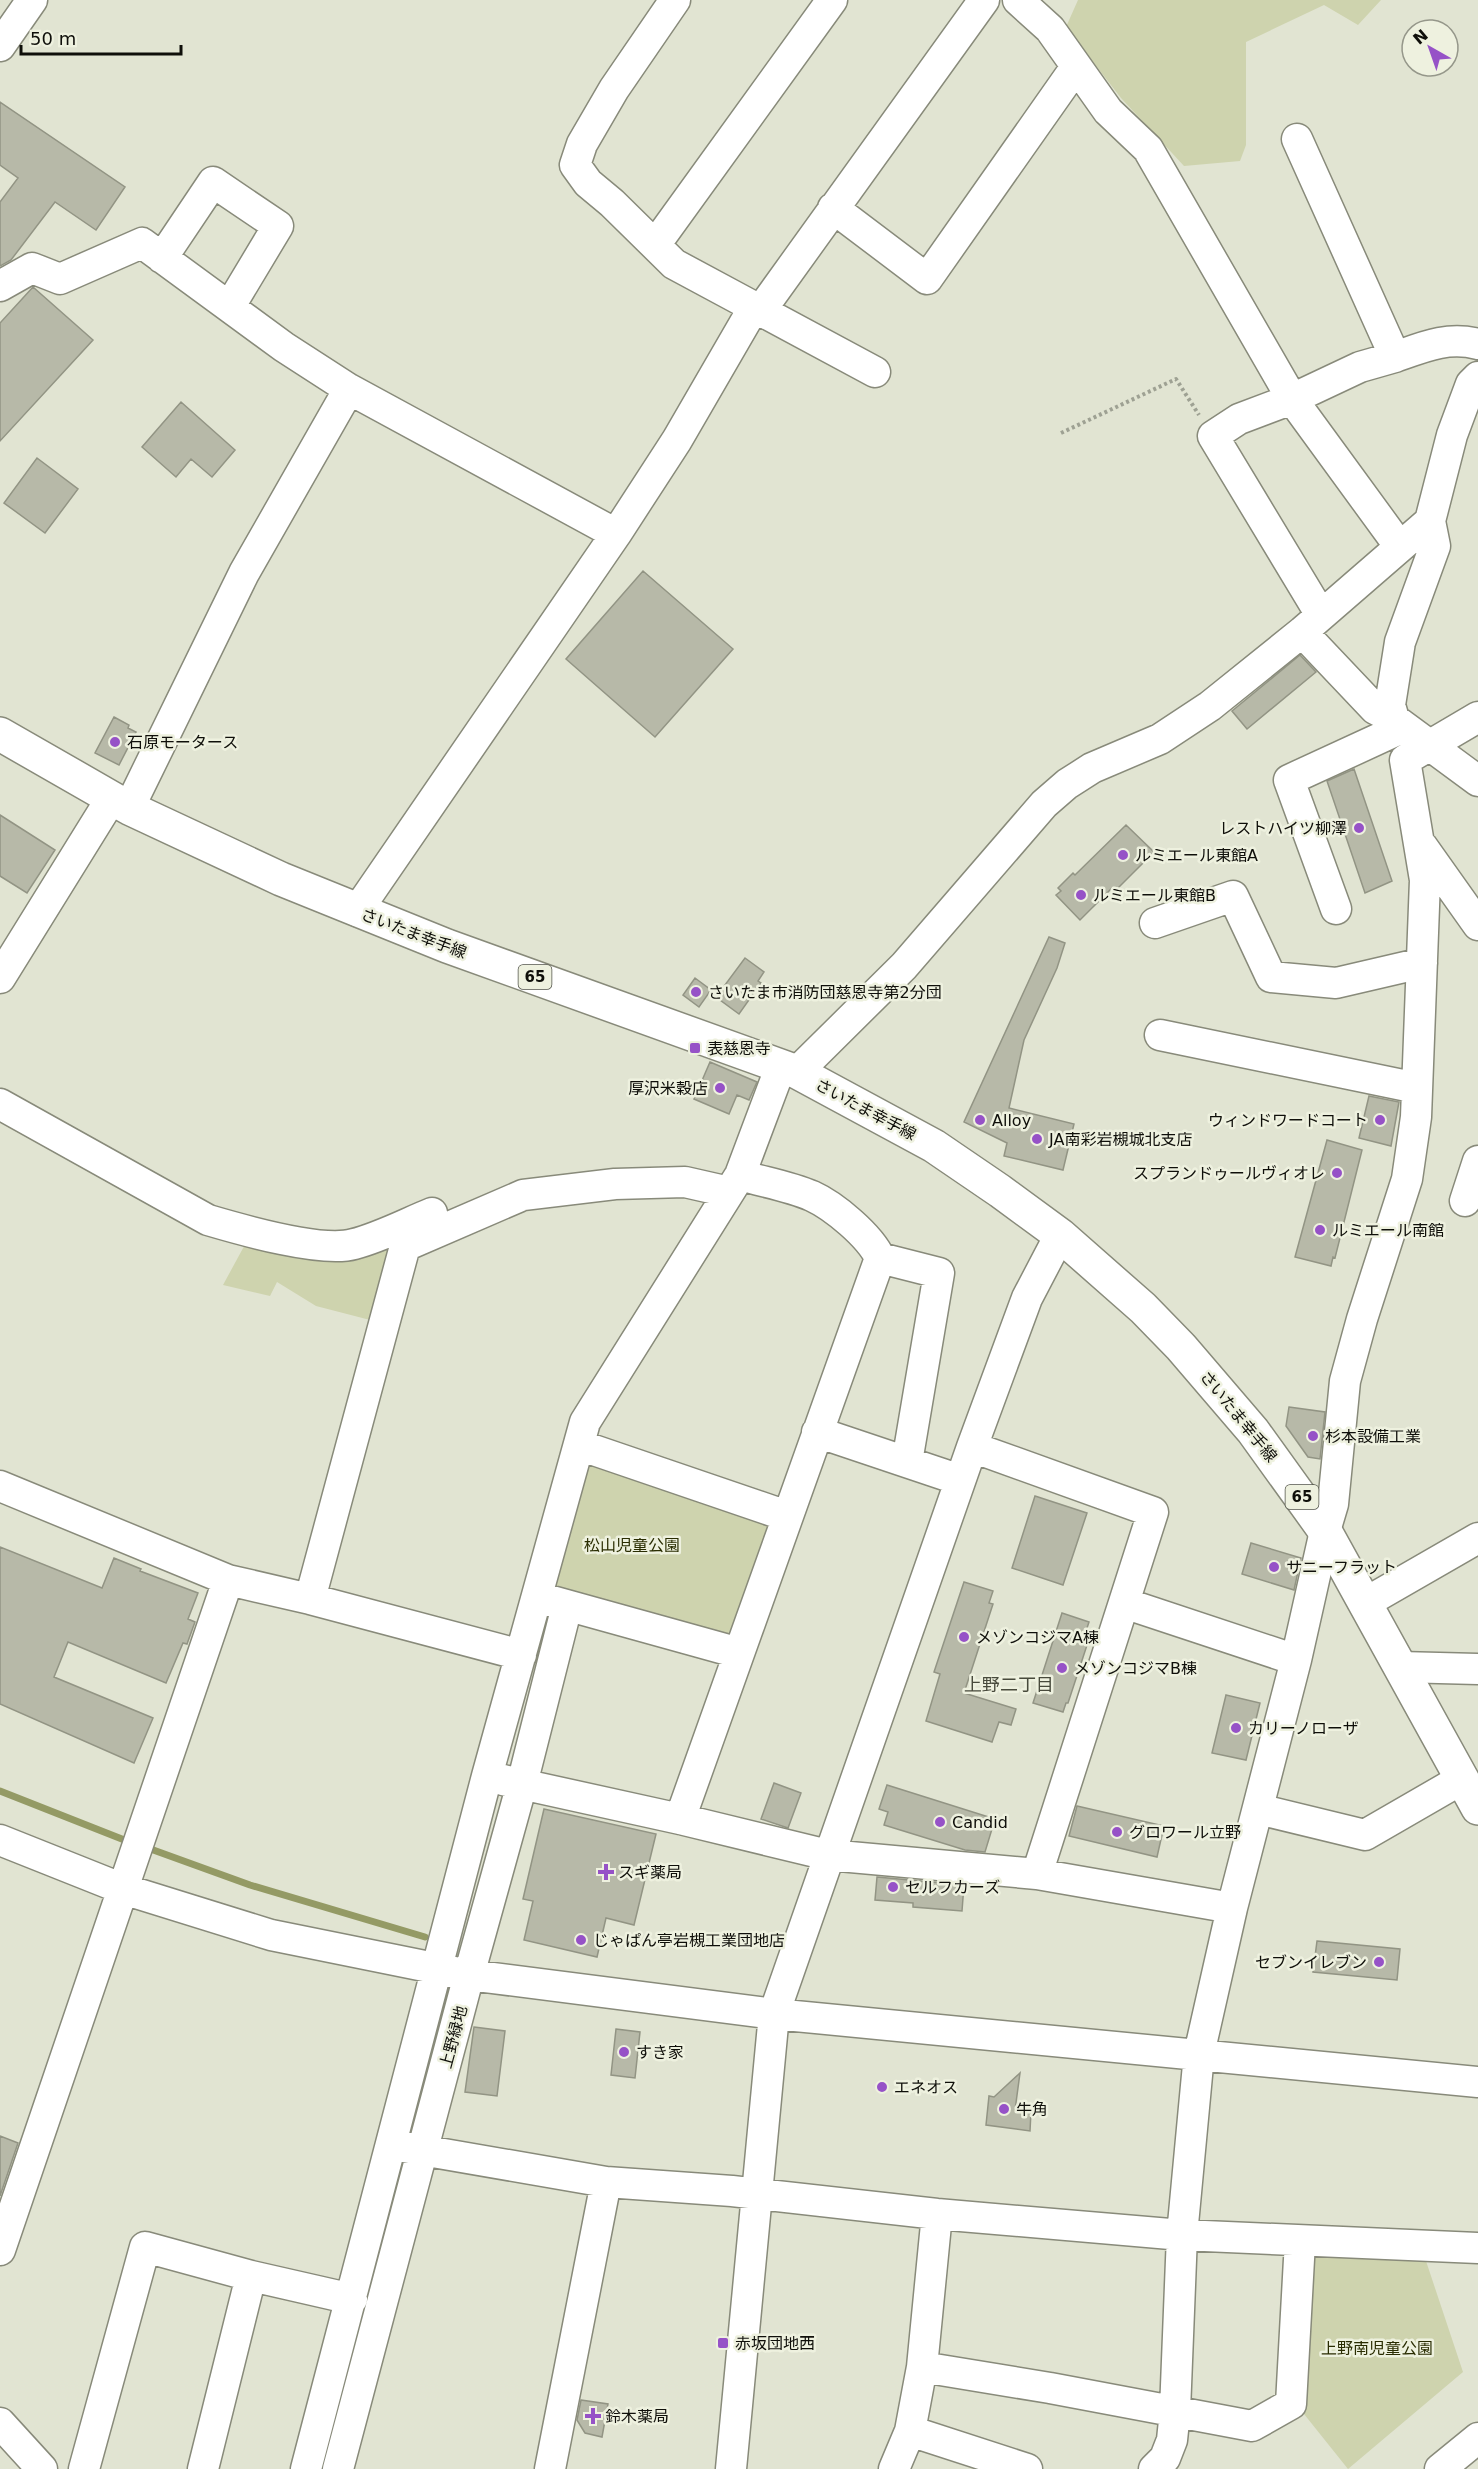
<svg xmlns="http://www.w3.org/2000/svg" width="1478" height="2469" font-family="'DejaVu Sans','Noto Sans JP',sans-serif">
  <style>
    .green { fill: #ced3ae }
    .lines { fill: none; stroke-linecap: round; stroke-linejoin: round }
    .stream { stroke: #949a65; stroke-width: 7 }
    .building { fill: #b7b9a8; stroke: #929484; stroke-width: 1.5 }
    .minor-casing { stroke: #888a7a; stroke-width: 33 }
    .major-casing { stroke: #888a7a; stroke-width: 36 }
    .path { stroke: #9ea193; stroke-width: 4; stroke-dasharray: 3 3; stroke-linecap: butt }
    .minor { stroke: #fff; stroke-width: 30 }
    .major { stroke: #fff; stroke-width: 33 }
    .poi-dot { fill: #9652c7; stroke: #eef1df; stroke-width: 2 }
    .labels { text-anchor: middle; stroke-width: 5; stroke-linejoin: round; paint-order: stroke }
    .shield { fill: #eef1df; stroke: #52534a; stroke-width: 1.5 }
    .shield-label { font-size: 15px; font-weight: bold; fill: #0f0f0a }
    .poi-label { font-size: 16px; fill: #0f0f0a; stroke: #eef1df; text-anchor: start }
    .street-label { font-size: 16px; fill: #0f0f0a; stroke: #eef1df }
    .park-label { font-size: 16px; fill: #2a2d02; stroke: #eef1df }
    .neighbourhood-label { font-size: 18px; fill: #484a3c; stroke: #eef1df }
  </style>
  <rect width="100%" height="100%" fill="#e1e4d2"/>
  <path class="green" d="M1078,0H1381L1358,25L1324,5L1246,42V145L1240,161L1184,166L1121,98L1066,27Z
    M401,1238L374,1321L316,1306L277,1282L270,1296L223,1285L248,1239Z
    M592,1460L766,1518L771,1528L728,1642L550,1589L581,1470Z
    M1316,2250L1424,2255L1463,2372L1348,2469L1300,2409L1310,2256Z"/>
  <g class="lines">
    <path class="stream" d="M0,1791L132,1843
      M145,1847L250,1885L425,1937"/>
  </g>
  <path class="building" d="M0,102L125,187L96,230L55,202L11,260L0,266V202L18,178L0,165Z
    M33,287L93,340L0,441V323Z
    M181,402L235,450L212,477L191,459L176,477L142,447Z
    M37,458L78,489L45,533L4,503Z
    M643,571L733,649L655,737L566,659Z
    M1300,655L1316,672L1247,729L1232,711Z
    M114,717L129,725L128,728L136,732L119,765L95,753Z
    M1354,769L1392,881L1365,893L1327,781Z
    M0,815L55,850L27,893L0,876Z
    M1126,825L1154,852L1115,891L1112,888L1080,920L1056,895L1061,891L1058,888L1073,873L1075,875Z
    M1049,937L1065,943L1057,968L1024,1040L1009,1108L1074,1124L1063,1170L1004,1156L1007,1143L964,1122Z
    M745,958L764,972L758,981L761,983L739,1014L716,997Z
    M695,978L711,990L699,1007L683,995Z
    M710,1062L757,1082L749,1100L737,1095L729,1114L694,1099Z
    M1369,1096L1399,1102L1391,1146L1359,1138Z
    M1327,1140L1362,1150L1335,1258L1333,1257L1331,1266L1295,1257Z
    M1289,1407L1325,1412L1320,1459L1308,1457L1286,1426Z
    M1035,1496L1087,1513L1063,1585L1012,1568Z
    M1251,1543L1301,1558L1294,1590L1242,1574Z
    M0,1547L102,1588L114,1558L141,1569L140,1571L198,1593L188,1619L195,1622L187,1644L183,1643L166,1683L68,1642L54,1677L153,1718L134,1763L0,1704Z
    M964,1582L993,1591L989,1603L993,1604L964,1693L1016,1709L1011,1725L999,1722L992,1742L926,1721L940,1674L934,1672Z
    M1062,1613L1089,1622L1086,1631L1091,1633L1068,1703H1066L1063,1712L1033,1703Z
    M1226,1695L1260,1703L1246,1760L1212,1753Z
    M774,1783L801,1793L788,1828L761,1819Z
    M887,1785L995,1819L985,1852L965,1850L884,1825L888,1812L879,1809Z
    M1077,1806L1164,1826L1157,1857L1069,1836Z
    M544,1809L656,1834L634,1925L606,1918L597,1957L524,1940L533,1901L523,1899Z
    M877,1877L964,1885L962,1911L913,1907V1903L875,1900Z
    M1317,1941L1400,1949L1397,1980L1313,1972Z
    M474,2027L505,2031L497,2096L465,2092Z
    M616,2029L640,2032L635,2078L611,2075Z
    M1020,2073L1015,2110L1031,2111L1030,2131L986,2125L989,2096L994,2097Z
    M0,2136L18,2143L0,2196Z
    M581,2400L608,2404L602,2437L585,2433L577,2420Z"/>
  <g class="lines">
    <g class="minor-casing">
      <path id="minor" d="M675,0L614,89L582,144L575,165L588,183L612,203L674,264L875,372
        M1018,0L1050,29L1108,111L1148,149L1292,399L1400,547
        M0,46L32,0
        M1297,139L1395,357C1423,347 1448,336 1478,344
        M833,208L927,279L1076,67
        M655,245L832,0
        M162,258L213,182L278,226L230,306
        M0,286L32,268L60,279L142,243L284,347L349,389L616,534
        M761,310L984,0
        M1478,377L1471,384L1452,435L1430,521L1435,546L1400,642L1390,705L1394,719L1478,781
        M1321,615L1213,436L1239,419L1292,399L1360,367L1395,357
        M1302,632L1375,709L1394,719
        M129,808L244,573L349,389
        M1422,846L1478,925
        M1336,909L1289,780L1404,727
        M357,911L616,534L677,440L754,307
        M1155,923L1233,896L1271,977L1336,983L1422,963
        M0,978L111,799
        M1160,1035L1417,1088
        M797,1072L904,966L1044,804L1067,784L1092,768L1160,739L1210,706L1302,632L1430,521
        M0,1104L208,1220C242,1230 322,1253 354,1244C381,1237 407,1223 432,1213
        M1465,1201L1478,1161
        M880,1258L939,1273L907,1462
        M817,1432L960,1480
        M579,1445L787,1516
        M972,1447L1153,1512L1037,1874
        M0,1486L228,1580L310,1599L521,1655
        M310,1599L405,1246L523,1195L615,1184L685,1182L729,1192
        M548,1600L739,1653
        M1124,1603L1296,1660
        M1365,1603L1478,1538
        M1400,1667L1478,1669
        M503,1780L680,1819L828,1855L1037,1874L1232,1908
        M1258,1809L1365,1835L1462,1779
        M680,1819L880,1258C870,1236 834,1206 812,1196C789,1186 763,1182 740,1175
        M0,1840L123,1889L271,1935L469,1975L774,2014L1478,2082
        M392,2145L606,2182L732,2191L937,2214L1182,2235L1478,2248
        M0,2250L228,1580
        M922,2367L1050,2388L1252,2426L1291,2404L1300,2241
        M0,2423L42,2469
        M910,2431L1027,2469
        M84,2469L145,2247L251,2276L352,2299
        M203,2469L251,2276
        M306,2469L487,1776L585,1422L740,1175L781,1066
        M338,2469L469,1975L522,1784L567,1606
        M550,2469L606,2182
        M731,2469L774,2014L972,1447L1027,1298L1060,1235
        M894,2469L910,2431L922,2367L937,2214
        M1154,2469L1165,2458L1172,2440L1175,2411L1182,2235L1199,2054L1232,1908L1296,1660L1325,1531L1333,1504L1345,1381L1362,1319L1407,1179L1416,1117L1425,880L1405,760L1478,717
        M1440,2469L1478,2438"/>
    </g>
    <g class="major-casing">
      <path id="major" d="M0,734L129,808L281,879L447,946L797,1072L934,1146L1000,1191L1060,1235L1143,1308L1181,1347L1253,1431L1325,1531L1478,1808"/>
    </g>
    <path class="path" d="M1061,433L1176,379L1199,415"/>
    <use href="#minor" class="minor"/>
    <use href="#major" class="major"/>
  </g>
  <g class="poi-dot">
    <circle cx="115" cy="742" r="6"/>
    <circle cx="1359" cy="828" r="6"/>
    <circle cx="1123" cy="855" r="6"/>
    <circle cx="1081" cy="895" r="6"/>
    <circle cx="696" cy="992" r="6"/>
    <rect x="689" y="1042" width="12" height="12" rx="3"/>
    <circle cx="720" cy="1088" r="6"/>
    <circle cx="980" cy="1120" r="6"/>
    <circle cx="1380" cy="1120" r="6"/>
    <circle cx="1037" cy="1139" r="6"/>
    <circle cx="1337" cy="1173" r="6"/>
    <circle cx="1320" cy="1230" r="6"/>
    <circle cx="1313" cy="1436" r="6"/>
    <circle cx="1274" cy="1567" r="6"/>
    <circle cx="964" cy="1637" r="6"/>
    <circle cx="1062" cy="1668" r="6"/>
    <circle cx="1236" cy="1728" r="6"/>
    <circle cx="940" cy="1822" r="6"/>
    <circle cx="1117" cy="1832" r="6"/>
    <path d="M603 1863h6v6h6v6h-6v6h-6v-6h-6v-6h6z"/>
    <circle cx="893" cy="1887" r="6"/>
    <circle cx="581" cy="1940" r="6"/>
    <circle cx="1379" cy="1962" r="6"/>
    <circle cx="624" cy="2052" r="6"/>
    <circle cx="882" cy="2087" r="6"/>
    <circle cx="1004" cy="2109" r="6"/>
    <rect x="717" y="2337" width="12" height="12" rx="3"/>
    <path d="M590 2407h6v6h6v6h-6v6h-6v-6h-6v-6h6z"/>
  </g>
  <g class="labels">
    <g class="shield">
      <rect x="518.5" y="965" width="33" height="24" rx="4.5"/>
      <rect x="1285.5" y="1485" width="33" height="24" rx="4.5"/>
    </g>
    <g class="shield-label">
      <text x="535" y="982">65</text>
      <text x="1302" y="1502">65</text>
    </g>
    <g class="poi-label">
      <text x="127" y="748">石原モータース</text>
      <text x="1347" y="834" text-anchor="end">レストハイツ柳澤</text>
      <text x="1135" y="861">ルミエール東館A</text>
      <text x="1093" y="901">ルミエール東館B</text>
      <text x="708" y="998">さいたま市消防団慈恩寺第2分団</text>
      <text x="707" y="1054">表慈恩寺</text>
      <text x="708" y="1094" text-anchor="end">厚沢米穀店</text>
      <text x="992" y="1126">Alloy</text>
      <text x="1368" y="1126" text-anchor="end">ウィンドワードコート</text>
      <text x="1049" y="1145">JA南彩岩槻城北支店</text>
      <text x="1325" y="1179" text-anchor="end">スプランドゥールヴィオレ</text>
      <text x="1332" y="1236">ルミエール南館</text>
      <text x="1325" y="1442">杉本設備工業</text>
      <text x="1286" y="1573">サニーフラット</text>
      <text x="976" y="1643">メゾンコジマA棟</text>
      <text x="1074" y="1674">メゾンコジマB棟</text>
      <text x="1248" y="1734">カリーノローザ</text>
      <text x="952" y="1828">Candid</text>
      <text x="1129" y="1838">グロワール立野</text>
      <text x="618" y="1878">スギ薬局</text>
      <text x="905" y="1893">セルフカーズ</text>
      <text x="593" y="1946">じゃぱん亭岩槻工業団地店</text>
      <text x="1367" y="1968" text-anchor="end">セブンイレブン</text>
      <text x="636" y="2058">すき家</text>
      <text x="894" y="2093">エネオス</text>
      <text x="1016" y="2115">牛角</text>
      <text x="735" y="2349">赤坂団地西</text>
      <text x="605" y="2422">鈴木薬局</text>
    </g>
    <g class="street-label">
      <text transform="translate(414 933) rotate(21)" y="6">さいたま幸手線</text>
      <text transform="translate(866 1109) rotate(28)" y="6">さいたま幸手線</text>
      <text transform="translate(1239 1416) rotate(51)" y="6">さいたま幸手線</text>
      <text transform="translate(453 2037) rotate(-75)" y="6">上野緑地</text>
    </g>
    <g class="park-label">
      <text x="632" y="1551">松山児童公園</text>
      <text x="1377" y="2354">上野南児童公園</text>
    </g>
    <g class="neighbourhood-label">
      <text x="1009" y="1691">上野二丁目</text>
    </g>
  </g>
  <g transform="translate(1430 48) rotate(320)"><circle r="28" fill="#eef1df" stroke="#95978a" stroke-width="1.5"/>
  <path d="M0-4.5L10 22L0 15L-10 22Z" fill="#9652c7"/>
  <text y="-9" font-size="16" font-weight="bold" text-anchor="middle" fill="#0f0f0a">N</text>
  </g>
  <path d="M21 45v9h160v-9" fill="none" stroke="#0f0f0a" stroke-width="3"/>
  <text x="30" y="45" font-size="18" fill="#0f0f0a" stroke="#eef1df" stroke-width="4.5" paint-order="stroke">50 m</text>
</svg>
